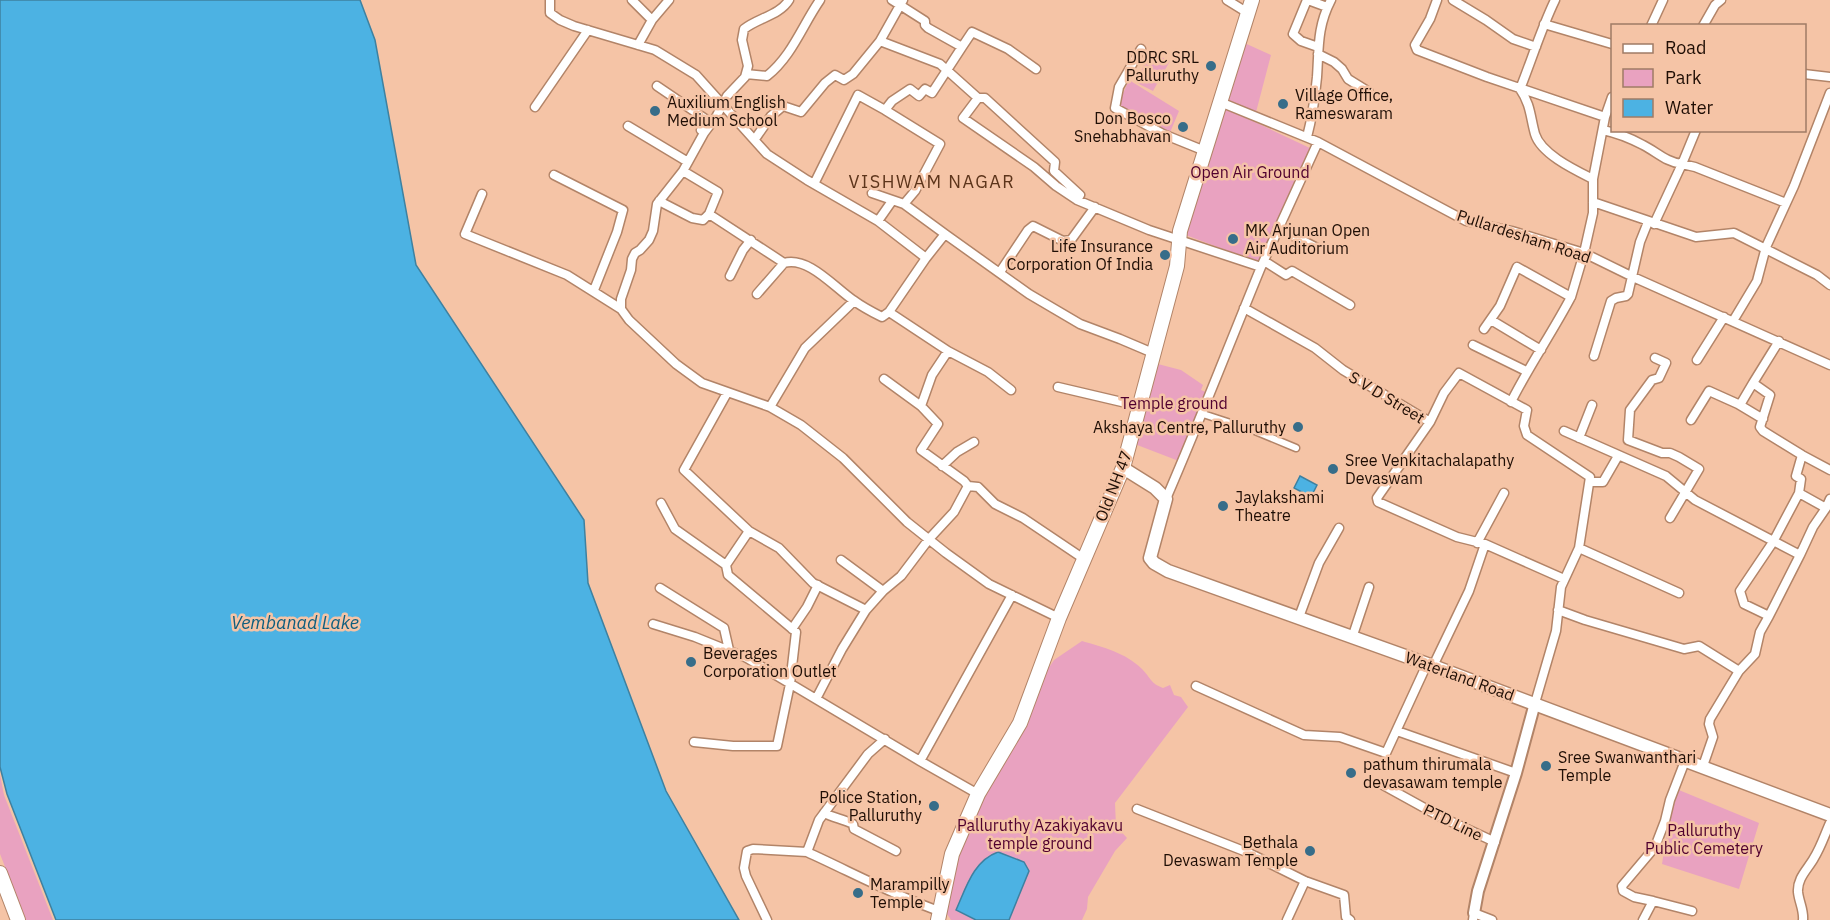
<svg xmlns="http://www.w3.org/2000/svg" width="1830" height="920" font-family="'IBM Plex Sans',sans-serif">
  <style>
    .green { fill: #e9a2c0 }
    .water { fill: #4cb2e3; stroke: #3e81a0; stroke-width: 1.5 }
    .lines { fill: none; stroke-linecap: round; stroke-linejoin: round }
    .pedestrian-casing { stroke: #b28468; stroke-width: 9 }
    .minor-casing { stroke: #b28468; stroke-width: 11 }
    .tertiary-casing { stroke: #b28468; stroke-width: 14 }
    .secondary-casing { stroke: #b28468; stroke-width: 15 }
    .primary-casing { stroke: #b28468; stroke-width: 16 }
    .trunk-casing { stroke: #b28468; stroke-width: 16 }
    .pedestrian { stroke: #fff; stroke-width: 6 }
    .minor { stroke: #fff; stroke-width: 8 }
    .tertiary { stroke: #fff; stroke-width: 10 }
    .secondary { stroke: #fff; stroke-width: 12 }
    .primary { stroke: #fff; stroke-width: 14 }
    .trunk { stroke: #fff; stroke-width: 14 }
    .poi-dot { fill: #376d89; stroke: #f5c4a6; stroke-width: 2 }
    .labels { text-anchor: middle; stroke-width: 5; stroke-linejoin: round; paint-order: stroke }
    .poi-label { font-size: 16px; fill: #1f0e05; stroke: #f5c4a6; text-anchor: start }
    .park-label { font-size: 16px; fill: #50002f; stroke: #f5c4a6 }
    .street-label { font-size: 16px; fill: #1f0e05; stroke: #f5c4a6 }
    .neighbourhood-label { font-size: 18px; letter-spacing: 1.5px; fill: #5d351b; stroke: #f5c4a6 }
    .water-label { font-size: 18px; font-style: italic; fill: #0e5e7f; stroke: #f5c4a6 }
  </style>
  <rect width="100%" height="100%" fill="#f5c4a6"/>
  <path class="green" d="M1240,41L1271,55L1255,116L1222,102Z
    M1151,52L1170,61L1153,91L1135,82Z
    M1129,80L1179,111L1169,135L1117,107Z
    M1221,106L1312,149L1260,263L1183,234Z
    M1154,363L1181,370L1203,385L1201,390L1208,393L1184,463L1132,443Z
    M1082,641C1103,647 1126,653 1142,669C1151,678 1150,683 1163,688L1170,685L1174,695L1181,697L1188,707L1115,803L1116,826L1127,838L1115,851L1088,897L1087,909L1082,920H951L943,908L958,846L1034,690L1054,660Z
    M0,775L4,795L53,920H26L0,854Z
    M1674,788L1759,823L1739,889L1662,864Z"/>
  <path class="water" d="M0,0H360L375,40L416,265L584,520L588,583L666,791L739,920H56L7,794L0,767Z
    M1300,476L1317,485L1311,497L1294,488Z
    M998,852L1024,862L1029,871L1009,920H976L956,910C966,888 973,861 998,852Z"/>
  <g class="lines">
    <g class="pedestrian-casing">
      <path id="pedestrian" d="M1203,414L1255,431L1296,448"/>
    </g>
    <g class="minor-casing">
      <path id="minor" d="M550,0V13L560,20L574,26L655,50L696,75L767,154L807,180L878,221L926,258L945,234L1029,294L1080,324L1120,339L1153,353
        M632,0L652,20
        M789,0C780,15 758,18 744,29L742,40L748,66L745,77L727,96L716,117L704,133L683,171L657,204L653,231L649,240L640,250L635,253L632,259L631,270L621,299V309L629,320L676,364L702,383L770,407L801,425L843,458L907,522L946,553L989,584L1059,618
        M903,0L880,41L940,64L978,98L963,118L1034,167L1056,186L1077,200L1149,230L1261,267L1318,142
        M1227,0L1248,13
        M1307,0L1293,34L1301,41L1318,47
        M1308,0L1327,7
        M1437,0L1430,19L1415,45L1417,50L1487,77L1605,117
        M1453,0L1486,20L1513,39L1536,47
        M1544,24L1612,44
        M1651,26L1663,0
        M1703,26L1715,5L1721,0
        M638,45L652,20L669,0
        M962,47L972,32L1008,49L1036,69
        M1141,49L1119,87L1115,108L1163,134L1205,151
        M1318,54L1334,62L1342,69L1348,79L1369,92
        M746,74L767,76C792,56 802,26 820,0
        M1804,74L1830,77
        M657,86L707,120L701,130
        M978,98H985L1055,162L1054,171L1080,195L1077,200
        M1220,102L1318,142L1466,221L1512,231L1584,253L1633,277L1830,365
        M535,107L588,30
        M885,110L940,144L915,191L904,204
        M628,126L688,162
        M1603,130C1617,133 1630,138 1643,145C1657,152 1666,162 1682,164L1696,130
        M1307,137C1312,118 1315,98 1317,77C1319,48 1317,27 1331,0
        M755,139L771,116L783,106L801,112L825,83L835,75L844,80L853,74L880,41
        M554,175L623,210L617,232L594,290
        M1593,179L1605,117L1612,97
        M814,184L858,95L885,110L892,101L910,89L919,96L925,89L932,93L962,47L928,28L925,25V21L892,0
        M872,193L904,204L945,234
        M482,194L465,234L567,275L621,309
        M659,201L692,218L703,220L709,214L718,192L683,171
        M1593,202L1696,237L1734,233L1817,275L1830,285
        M709,214L784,263C808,256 834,287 853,300C861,306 872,312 882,317L889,312L948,351L988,372L1011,390
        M878,221L892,201
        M1654,224L1682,164L1695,167L1786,203
        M1278,228L1319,249
        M1264,261L1286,275L1292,271L1350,305
        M1000,272L1028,230L1033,226L1063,241L1071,240L1095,207
        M730,276L743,250L751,240
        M757,294L784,263
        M1244,308L1315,348L1343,370L1430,422
        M889,312L926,258
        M1491,320L1541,350
        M1733,321L1757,281L1766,247L1794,186L1830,93
        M1484,329L1500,306L1517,267L1571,297L1584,253L1593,213V179C1575,170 1541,154 1535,134C1530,116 1531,105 1520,89C1532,59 1541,29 1555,0
        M1779,341L1753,383L1770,395L1760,427L1763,431L1802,455
        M1473,345L1526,371
        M1594,356L1611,301L1616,298L1626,296L1628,294L1640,242L1648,222
        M1655,358L1666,363L1659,378L1652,380L1630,410L1628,440L1662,453H1670L1679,457L1699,469L1670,518
        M1697,360L1724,317
        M884,379L921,406
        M1058,387L1139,406
        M727,393L684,470L749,531L779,548L813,583L866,610
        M1511,402C1529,366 1552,333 1571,297
        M1740,405L1753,383
        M770,407L805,348L854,301
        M1691,420L1709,391L1738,404L1763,419
        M1564,431L1666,476L1695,500L1800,555L1769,616
        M1579,438L1592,405
        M942,466L957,452L974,442
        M1590,482H1603L1618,456
        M968,486L978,487L995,504L1023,518L1084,559
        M1799,493L1801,479L1796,476L1802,455L1830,470
        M1166,499C1199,423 1229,345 1261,267
        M661,503L675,529L726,565
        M1477,543L1504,493
        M1800,555L1813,527L1826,508
        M841,560L883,591
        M1564,579L1485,544L1457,537L1378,502L1377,498L1430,422L1444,393L1459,373L1527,410L1524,426L1527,435L1590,477L1579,548
        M660,588L724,628L729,650
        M1558,610L1585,620L1684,649L1699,646L1739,671L1710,719L1709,724L1713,737L1703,766
        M1299,617L1319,563L1339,528
        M653,624L695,637L747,658L920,761L978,794
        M792,629L807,607L818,585
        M1352,638L1369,587
        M1433,666L1469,591L1485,544
        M1739,671L1755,654L1760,632L1769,616L1744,604L1740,591L1773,542L1799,493L1826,508L1830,499
        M1196,686L1304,735L1340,737L1386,753L1427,664
        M816,699L842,649L866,610L883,591L901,576L929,539L954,512L968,486L964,481L921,450L938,424L921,406L932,375L948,351
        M1535,703L1556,631L1561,587L1579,548L1679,593
        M1397,731L1516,773
        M885,739L868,754L819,820L807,852C851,872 893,895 939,911
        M694,742L733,746H777L790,684L796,632L728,575L726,565L749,531
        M920,761L1012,595
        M1381,784L1439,816L1495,842
        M1137,809L1249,853L1305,881L1344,895L1346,917L1350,920
        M824,813C834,818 843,819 853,824L854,829L896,851
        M1653,901L1692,911
        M767,920L746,876L744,868L747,851L753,849L807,852
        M1287,920L1305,881
        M1473,920L1474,913L1492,920
        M1643,920L1653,901L1634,897L1623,891L1622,886L1655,847L1665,821L1670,800L1685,761
        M1803,920C1804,910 1799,902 1798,892C1797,878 1808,869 1814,858C1821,847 1825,834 1830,823"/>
    </g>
    <g class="tertiary-casing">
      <path id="tertiary" d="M1474,913L1478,891L1516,773L1535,703"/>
    </g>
    <g class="secondary-casing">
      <path id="secondary" d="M1123,468L1155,488L1166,499L1150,558L1154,563L1168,571L1433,666L1830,815"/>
    </g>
    <g class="primary-casing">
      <path id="primary" d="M938,920L952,854L978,794L1020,723L1059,618L1123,468L1177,266L1180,231L1252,0"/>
    </g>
    <g class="trunk-casing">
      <path id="trunk" d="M0,873L18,920"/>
    </g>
    <use href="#pedestrian" class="pedestrian"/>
    <use href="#minor" class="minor"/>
    <use href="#tertiary" class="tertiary"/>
    <use href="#secondary" class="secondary"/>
    <use href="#primary" class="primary"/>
    <use href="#trunk" class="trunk"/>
  </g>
  <g class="poi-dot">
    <circle cx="1211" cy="66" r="6"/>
    <circle cx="1283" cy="104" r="6"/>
    <circle cx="655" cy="111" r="6"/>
    <circle cx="1183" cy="127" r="6"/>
    <circle cx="1233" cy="239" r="6"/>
    <circle cx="1165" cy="255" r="6"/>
    <circle cx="1298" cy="427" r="6"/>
    <circle cx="1333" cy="469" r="6"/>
    <circle cx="1223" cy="506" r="6"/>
    <circle cx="691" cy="662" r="6"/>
    <circle cx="1546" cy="766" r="6"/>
    <circle cx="1351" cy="773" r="6"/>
    <circle cx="934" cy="806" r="6"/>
    <circle cx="1310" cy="851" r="6"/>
    <circle cx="858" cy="893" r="6"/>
  </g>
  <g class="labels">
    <g class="poi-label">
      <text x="1199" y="63" text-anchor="end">DDRC SRL<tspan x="1199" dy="18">Palluruthy</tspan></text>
      <text x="1295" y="101">Village Office,<tspan x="1295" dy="18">Rameswaram</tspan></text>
      <text x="667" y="108">Auxilium English<tspan x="667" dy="18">Medium School</tspan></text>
      <text x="1171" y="124" text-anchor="end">Don Bosco<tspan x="1171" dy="18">Snehabhavan</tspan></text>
      <text x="1245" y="236">MK Arjunan Open<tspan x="1245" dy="18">Air Auditorium</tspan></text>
      <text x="1153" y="252" text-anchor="end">Life Insurance<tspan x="1153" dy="18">Corporation Of India</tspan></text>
      <text x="1286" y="433" text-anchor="end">Akshaya Centre, Palluruthy</text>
      <text x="1345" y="466">Sree Venkitachalapathy<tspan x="1345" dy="18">Devaswam</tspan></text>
      <text x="1235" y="503">Jaylakshami<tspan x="1235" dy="18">Theatre</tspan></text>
      <text x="703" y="659">Beverages<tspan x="703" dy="18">Corporation Outlet</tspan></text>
      <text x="1558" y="763">Sree Swanwanthari<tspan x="1558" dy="18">Temple</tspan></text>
      <text x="1363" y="770">pathum thirumala<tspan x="1363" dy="18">devasawam temple</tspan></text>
      <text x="922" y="803" text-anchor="end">Police Station,<tspan x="922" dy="18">Palluruthy</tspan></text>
      <text x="1298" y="848" text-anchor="end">Bethala<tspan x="1298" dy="18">Devaswam Temple</tspan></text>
      <text x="870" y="890">Marampilly<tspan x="870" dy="18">Temple</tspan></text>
    </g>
    <g class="park-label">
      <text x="1250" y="178">Open Air Ground</text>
      <text x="1174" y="409">Temple ground</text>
      <text x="1040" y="831">Palluruthy Azakiyakavu<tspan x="1040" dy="18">temple ground</tspan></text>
      <text x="1704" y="836">Palluruthy<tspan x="1704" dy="18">Public Cemetery</tspan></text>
    </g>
    <g class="street-label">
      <text transform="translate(1524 236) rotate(18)" y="6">Pullardesham Road</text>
      <text transform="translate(1387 397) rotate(31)" y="6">S V D Street</text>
      <text transform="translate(1113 486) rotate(-69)" y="6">Old NH 47</text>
      <text transform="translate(1460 676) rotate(20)" y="6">Waterland Road</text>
      <text transform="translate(1453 822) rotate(26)" y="6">PTD Line</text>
    </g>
    <g class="neighbourhood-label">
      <text x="932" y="188">VISHWAM NAGAR</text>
    </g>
    <g class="water-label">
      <text x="295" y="629">Vembanad Lake</text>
    </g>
  </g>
  <rect x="1611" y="24" width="195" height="108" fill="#f5c4a6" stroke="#9f7b66" stroke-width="1.5"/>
  <rect x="1623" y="44" width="30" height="9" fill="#ffffff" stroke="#9f7b66" stroke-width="1.5"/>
  <text x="1665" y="54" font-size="18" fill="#1f0e05">Road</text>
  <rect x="1623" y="69" width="30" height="18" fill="#e9a2c0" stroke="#9f7b66" stroke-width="1.5"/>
  <text x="1665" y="84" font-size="18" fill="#1f0e05">Park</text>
  <rect x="1623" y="99" width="30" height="18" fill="#4cb2e3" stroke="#9f7b66" stroke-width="1.5"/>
  <text x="1665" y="114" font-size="18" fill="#1f0e05">Water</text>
</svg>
